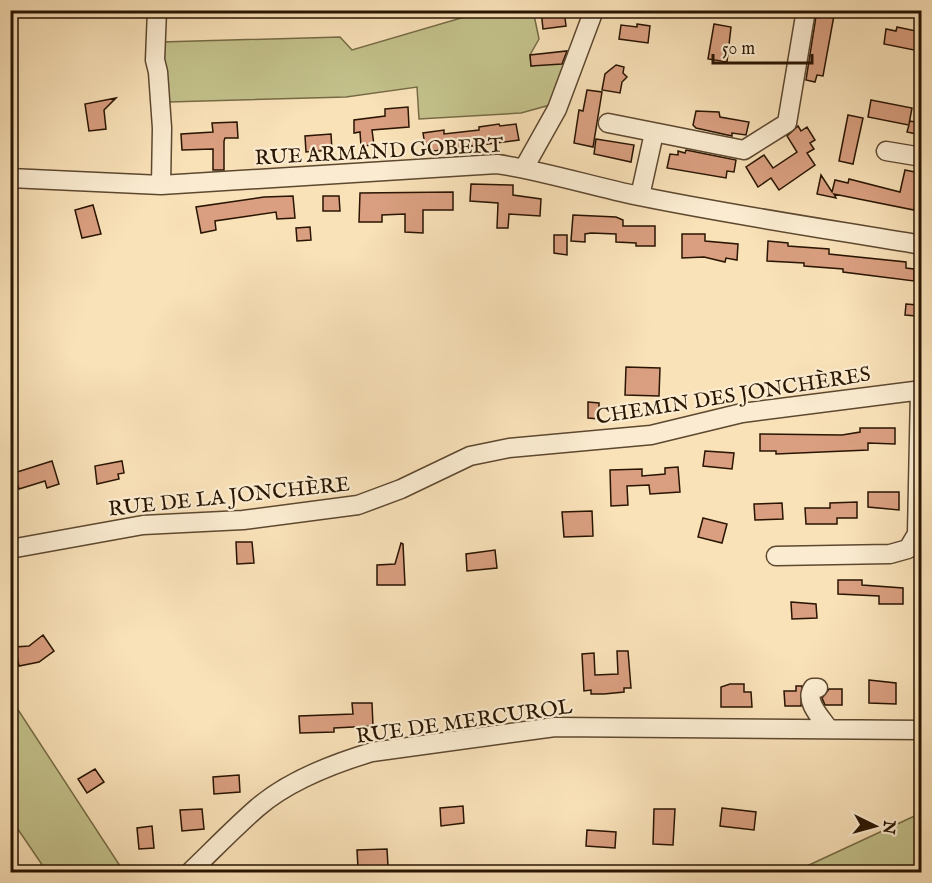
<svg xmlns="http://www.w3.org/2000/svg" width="932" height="883" font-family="'IM FELL English',serif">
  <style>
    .green { fill: #c3c18b; stroke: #766b46; stroke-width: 1.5 }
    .building { fill: #d99f80; stroke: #291502; stroke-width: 1.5 }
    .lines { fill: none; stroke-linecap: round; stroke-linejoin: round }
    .minor-casing { stroke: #5d4830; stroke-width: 21 }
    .minor { stroke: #fbecd1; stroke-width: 18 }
    .labels { text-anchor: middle; stroke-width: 4.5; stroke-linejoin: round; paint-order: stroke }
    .street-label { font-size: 21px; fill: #291502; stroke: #fbecd1 }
  </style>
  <rect width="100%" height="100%" fill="#f9e1b8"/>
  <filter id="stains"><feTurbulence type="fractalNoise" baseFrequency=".00333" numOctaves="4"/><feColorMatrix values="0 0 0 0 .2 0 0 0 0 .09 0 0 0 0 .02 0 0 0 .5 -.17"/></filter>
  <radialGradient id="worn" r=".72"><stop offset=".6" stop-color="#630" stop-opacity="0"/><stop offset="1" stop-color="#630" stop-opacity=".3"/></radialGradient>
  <path class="green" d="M533,10L539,39L530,55L531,66L569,59L550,105L521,113L419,119L417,87L346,97L169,102L161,42L340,37L352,50L485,11Z
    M10,699H11L124,872H47L11,819Z
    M921,813V872H794Z
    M454,868L609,872H449Z"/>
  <path class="building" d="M541,10H564L566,26L543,29Z
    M817,10H835L823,76L817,75L815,82L806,80Z
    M637,24L650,26L648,43L619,39L621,25L637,27Z
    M714,24L731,27L727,62L708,59Z
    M897,27L921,32V48L919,51L884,44L886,29L896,31Z
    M567,51L562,64L531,66L530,55Z
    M616,65L624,67L623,73L627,77L622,82L620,93L602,90L605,74Z
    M587,90L602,92L593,147L574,143L579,110L583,111Z
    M116,98L104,110L106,129L89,131L85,104Z
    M871,100L912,108L909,124L910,121L921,123V135L907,132L909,125L868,117Z
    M408,107L409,127L372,130L374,145L361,146L360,132L354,133V120L385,116V109Z
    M696,111L719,112L720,117L749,122L746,135L732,133V136L696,128L693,125Z
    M848,115L863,118L853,164L839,161Z
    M237,122L238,138H225L224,141V170H213V149L182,150L181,134L213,132L212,123Z
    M499,124L500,126L516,124L519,140L426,152L423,133L444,130V134L479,130V127Z
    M798,126L801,131L807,127L815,140L810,143L814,149L807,153L815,165L779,190L771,178L758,187L746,167L764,155L773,168L797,152L787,136Z
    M331,134L332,150L306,152L305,136Z
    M596,139L634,145L631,162L594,154Z
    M686,150L736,160L734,172L727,171L726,178L667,168L670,154L678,155V151L685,153Z
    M905,170L920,173L914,210L834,194L836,198L817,194L821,175L832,192L835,180L848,183L849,179L900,192Z
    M471,184L513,185V195L541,199L540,216L509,214L508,228H497L498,203L470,201Z
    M453,192V210H423V233L405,232V214L382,215V222H359L360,193Z
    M293,196L295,218L277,219L276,212L215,221L216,230L201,233L196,207L264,197Z
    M323,196H339L340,211H323Z
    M93,205L101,234L82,238L75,210Z
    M573,215L616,217L623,220V226H655V246H636V243L616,242V234L591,233L585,234V242L571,241Z
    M310,227L311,240L297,241L296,228Z
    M682,234H705V241L738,244L737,260L726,258L725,262L704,257L682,258Z
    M554,235H567V255L554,253Z
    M768,241L788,243V246L829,249V254L906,262V268L914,269V281L843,272V269L804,266V263L767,261Z
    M906,304L917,305L916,316L905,315Z
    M626,367L660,368L659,396L625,395Z
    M588,402L599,403V419L588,418Z
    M860,428H895V444L868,443V450L776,454V451H760V434L842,435L860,432Z
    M705,451L734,453L732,469L703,466Z
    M52,461L59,484L47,488L45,481L19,489L14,473Z
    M122,461L124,473L118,474L119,479L97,484L95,466Z
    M678,467L680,492L650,494L649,485L627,486L628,505L611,506L610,470L642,469V476L665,474V468Z
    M868,492H899V510L868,507Z
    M857,502V518H837V524H806L805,508H830V503Z
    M782,503L783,519L755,520L754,504Z
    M592,511L593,536L564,537L562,512Z
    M703,518L727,524L722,543L698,537Z
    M236,542H252L254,563L237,564Z
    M401,543L403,544L405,585H377V565L395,564Z
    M495,550L497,568L467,571L466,554Z
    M838,580H862V585L903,588V604H879V596L838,594Z
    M791,602L816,604L817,618L792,619Z
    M43,635L54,651L39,662L19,666L15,647L29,646Z
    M617,651H628L631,688H624V692L604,694H591V690L584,691L582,654L594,653L595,675L618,674Z
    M869,680L896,683V704L869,703Z
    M730,684H744V692H751L752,707H721V687Z
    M796,686H802L801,706H785L784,691H796Z
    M829,689H842V705H825L822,698Z
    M352,703H372L373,726L334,728V732L300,733L299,716L353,714Z
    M95,769L104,782L87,793L78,779Z
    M239,775L240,792L214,794L213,777Z
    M463,806L464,823L441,826L440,808Z
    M722,808L756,812L754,830L720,826Z
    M202,809L204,829L182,831L180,810Z
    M654,809H675L673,845L653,844Z
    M152,826L154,848L139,849L137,828Z
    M587,830L616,832L615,848L586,846Z
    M387,849L388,866L358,868L357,850Z"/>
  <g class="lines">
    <g class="minor-casing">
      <path id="minor" d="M157,10L155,60L158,72L162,128L161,185
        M608,123L744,150L787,123L806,10
        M886,151L922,157
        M524,168L557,109L594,10
        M10,178L161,185L497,164C544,171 591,186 639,196C732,215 827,229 922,245
        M640,196L654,133
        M10,549L143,525L243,520L358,505L401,489L470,456L509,448L651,435L742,413L922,390
        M776,556L890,554L908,549L917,534L920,390
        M818,688H813C804,701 821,718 829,729
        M190,872C212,851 233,829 257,808C288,781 332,764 372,752L555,727L922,730"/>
    </g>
    <use href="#minor" class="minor"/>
  </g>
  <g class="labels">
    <g class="street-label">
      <text transform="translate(379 151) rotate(-3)" y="7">RUE ARMAND GOBERT</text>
      <text transform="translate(733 395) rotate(-9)" y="7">CHEMIN DES JONCHÈRES</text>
      <text transform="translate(229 496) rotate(-6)" y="7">RUE DE LA JONCHÈRE</text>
      <text transform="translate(464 721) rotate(-8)" y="7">RUE DE MERCUROL</text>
    </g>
  </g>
  <rect width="932" height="883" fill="none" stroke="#f9e1b8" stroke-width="36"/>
  <rect x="12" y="12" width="908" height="859" fill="none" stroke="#291502" stroke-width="3"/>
  <rect x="18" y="18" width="896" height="847" fill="none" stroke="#291502" stroke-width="1.5"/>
  <g transform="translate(875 826) rotate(95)" stroke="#fbecd1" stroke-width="4.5" paint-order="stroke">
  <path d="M0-4.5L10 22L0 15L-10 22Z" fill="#291502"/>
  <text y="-9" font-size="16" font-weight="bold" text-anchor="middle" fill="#291502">N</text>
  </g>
  <path d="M713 54v9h99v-9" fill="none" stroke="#291502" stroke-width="3"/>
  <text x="722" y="54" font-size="18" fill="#291502" stroke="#fbecd1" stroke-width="4.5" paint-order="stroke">50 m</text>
  <rect width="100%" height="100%" filter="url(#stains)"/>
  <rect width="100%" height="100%" fill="url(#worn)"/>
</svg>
